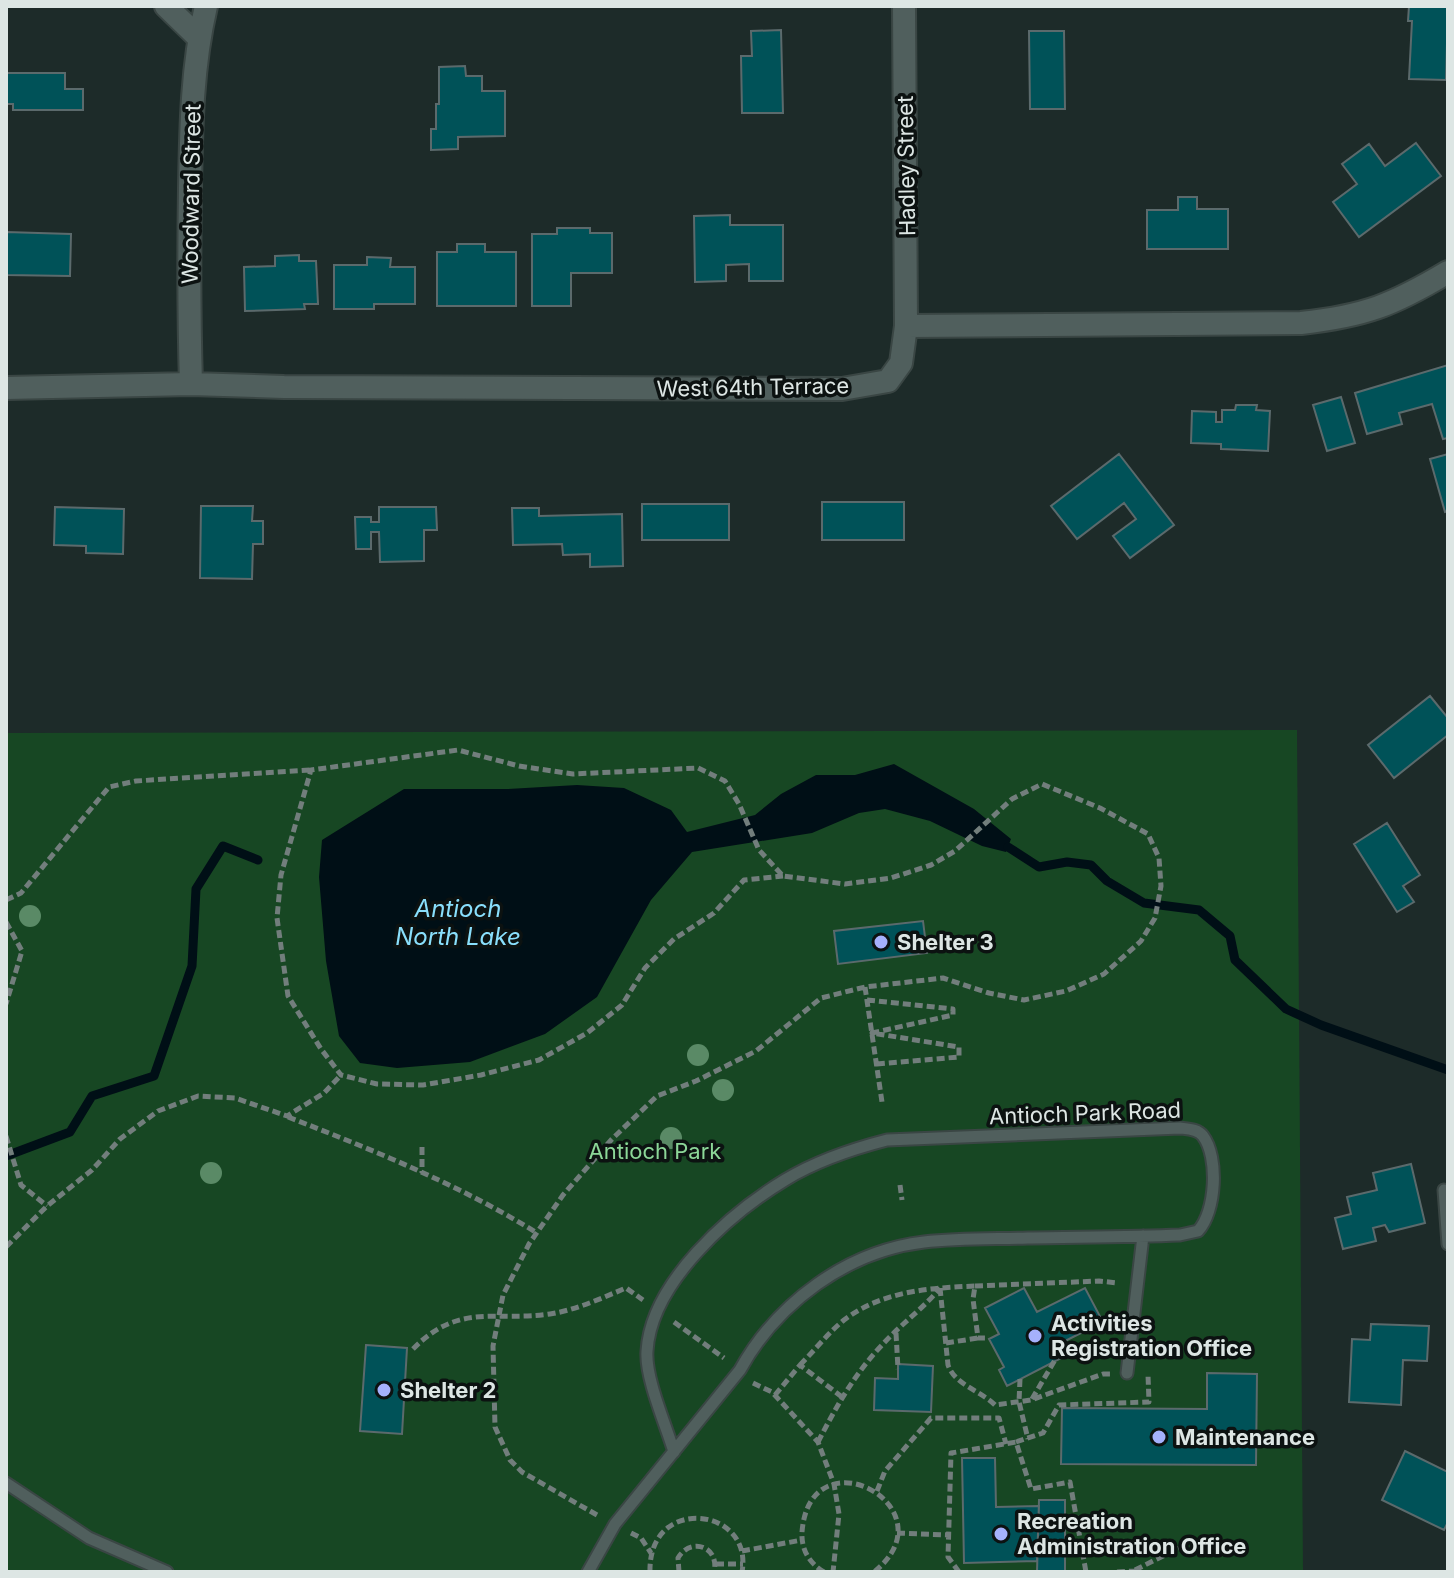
<svg xmlns="http://www.w3.org/2000/svg" width="1454" height="1578" font-family="Inter,sans-serif">
  <style>
    .green { fill: #174723 }
    .water { fill: #000f16 }
    .lines { fill: none; stroke-linecap: round; stroke-linejoin: round }
    .stream { stroke: #000f16; stroke-width: 9 }
    .building { fill: #005258; stroke: #5b6a6c; stroke-width: 2 }
    .service-casing { stroke: #3a4644; stroke-width: 15 }
    .minor-casing { stroke: #3a4644; stroke-width: 26 }
    .path { stroke: #727e7c; stroke-width: 5; stroke-dasharray: 8 4; stroke-linecap: butt }
    .service { stroke: #505f5d; stroke-width: 11 }
    .minor { stroke: #505f5d; stroke-width: 22 }
    .tree { fill: #5a8a66 }
    .poi-dot { fill: #a5b1fc; stroke: #0c1211; stroke-width: 3 }
    .labels { text-anchor: middle; stroke-width: 7; stroke-linejoin: round; paint-order: stroke }
    .street-label { font-size: 22px; fill: #dde6e4; stroke: #0c1211 }
    .poi-label { font-size: 22px; font-weight: bold; fill: #dde6e4; stroke: #0c1211; text-anchor: start }
    .park-label { font-size: 22px; fill: #8cd798; stroke: #0c1211 }
    .water-label { font-size: 24px; font-style: italic; fill: #89dffc; stroke: #0c1211 }
  </style>
  <rect width="100%" height="100%" fill="#1d2b29"/>
  <path class="green" d="M1297,730L1303,1572H6V733Z"/>
  <path class="water" d="M894,764L974,809L1011,839L1006,852L982,846L930,821L885,809L859,813L812,833L692,852L651,900L597,997L545,1034L470,1062L397,1068L360,1063L339,1036L326,961L319,877L322,840L404,789H508L577,785L624,788L671,810L687,832L755,815L781,794L816,775H855Z"/>
  <g class="lines">
    <path class="stream" d="M1008,847L1039,867L1067,862L1091,865L1107,881L1144,903L1199,910L1230,936L1235,960L1286,1009L1321,1025L1448,1070
      M6,1156L70,1132L92,1096L154,1076L192,966L196,889L223,846L258,860"/>
  </g>
  <path class="building" d="M1409,6H1448L1446,80L1409,79L1412,21H1408Z
    M781,30L783,113H742L741,56H752L751,31Z
    M1029,31H1064L1065,109H1030Z
    M465,66L466,76H482V91H505V136L458,137V149L431,150V129H436V104H439V67Z
    M6,73H65V89H83V110H13V104H6Z
    M1416,143L1441,176L1359,237L1333,202L1357,184L1342,164L1369,144L1385,166Z
    M1178,197H1197V209H1228V249H1147V210H1178Z
    M730,215V225H783V281H749V264L726,265V281L695,282L694,216Z
    M557,228H590V233H612V273H571V306H532V234H557Z
    M6,232L71,234L70,276L6,275Z
    M457,244H485V252H516V306H437V252H457Z
    M299,255V261H316L318,304H304L305,309L245,311L244,267L275,266V256Z
    M367,257L391,258L390,267H415V304H374V309H334V265H367Z
    M1448,365V438L1443,439L1432,404L1399,413L1402,424L1367,434L1355,393Z
    M1341,397L1355,443L1327,451L1313,405Z
    M1236,405H1257L1256,410L1270,411L1268,451L1221,449V444L1191,443L1192,411L1216,412V422H1222V410H1235Z
    M1119,454L1174,525L1130,558L1113,536L1136,519L1124,503L1077,539L1051,506Z
    M1448,454V511L1445,512L1430,459Z
    M822,502H904V540H822Z
    M642,504H729V540H642Z
    M201,506H253L252,521H263V544H253L252,579L200,578Z
    M55,507L124,509L123,554L86,553V546L54,545Z
    M379,507H436L437,530H424V561L380,562L379,532H371V549H356L355,517H371V522H379Z
    M512,508H539V516L622,514L623,566L590,567V554L563,555L562,544L513,545Z
    M1430,696L1448,718V735L1394,778L1368,745Z
    M1387,823L1420,875L1403,886L1414,902L1397,912L1354,844Z
    M923,921L927,953L838,964L834,931Z
    M1411,1164L1425,1223L1389,1232L1385,1225L1373,1228L1376,1241L1343,1249L1335,1218L1351,1214L1347,1197L1377,1190L1373,1173Z
    M1024,1288L1037,1312L1085,1288L1103,1322L1061,1343L1067,1355L1007,1386L999,1370L1004,1367L989,1339L999,1334L985,1308Z
    M1371,1324L1429,1326L1427,1361L1403,1360L1401,1405L1349,1402L1352,1339L1370,1340Z
    M366,1345L407,1348L402,1434L360,1431Z
    M898,1364L933,1366L931,1412L874,1410L875,1378L898,1379Z
    M1207,1373L1257,1374L1256,1465L1061,1464L1062,1408L1207,1409Z
    M1405,1451L1448,1472V1522L1444,1530L1382,1500Z
    M962,1458H995L996,1507L1039,1506L1037,1561L964,1563Z
    M1039,1500H1065V1572H1037Z"/>
  <g class="lines">
    <g class="service-casing">
      <path id="service" d="M1444,1190L1448,1244
        M1127,1373L1143,1236
        M6,1483L89,1538L167,1572
        M588,1572L615,1524L740,1370C777,1303 847,1251 924,1242C958,1238 993,1239 1028,1238C1079,1237 1130,1237 1180,1235L1198,1231C1216,1212 1219,1157 1203,1136C1198,1129 1188,1129 1180,1128L887,1140C852,1149 816,1161 785,1180C729,1214 651,1283 647,1351C645,1378 666,1425 674,1452"/>
    </g>
    <g class="minor-casing">
      <path id="minor" d="M166,6L199,38
        M904,6L906,326
        M191,384C189,319 189,253 190,188C191,126 192,66 206,6
        M6,388L191,384L284,387L842,389L888,381L901,363L906,326L1301,323C1365,316 1393,305 1448,272"/>
    </g>
    <path class="path" d="M6,900L21,893L109,787L136,781L311,770
      M6,922L22,951L6,1004
      M865,987L882,1102
      M867,1000L953,1009V1015L872,1033L959,1047V1057L876,1064
      M288,1117C373,1150 460,1185 537,1233
      M6,1136L21,1185L47,1206
      M422,1147V1173
      M900,1185L902,1200
      M6,1247L47,1206L92,1170L120,1139L158,1111L198,1096L235,1098L287,1116L324,1093L341,1075
      M975,1286L1099,1281L1118,1283
      M940,1288L948,1365C955,1385 981,1391 995,1405L1031,1400L1103,1374H1111
      M674,1322L724,1358
      M896,1333L898,1369
      M946,1343L978,1338
      M413,1349C459,1302 495,1322 550,1314C576,1310 602,1298 626,1288L643,1300
      M800,1365C814,1351 828,1333 844,1320C882,1291 929,1288 975,1286L973,1299L978,1338H989
      M1020,1379L1019,1402L1028,1439
      M753,1383L772,1392L818,1442L834,1484L839,1514L833,1572
      M775,1395L800,1365L842,1397
      M1032,1399L1055,1360
      M818,1442C836,1407 855,1373 883,1344C901,1324 923,1309 940,1288
      M1016,1442L1043,1433L1059,1405L1149,1402L1148,1375
      M877,1491L885,1471L931,1418H999L1006,1444
      M597,1515L522,1472L510,1460L495,1427L493,1346L503,1295L529,1244L563,1195L612,1139L657,1096L696,1081L756,1051L821,998L865,987L943,978L989,993L1024,1000L1066,991L1104,974L1141,941L1155,918L1161,886L1159,858L1148,834L1100,808L1042,784L1012,799L955,851L931,865L891,878L845,884L783,876L759,850L739,804L725,781L698,768L573,774L519,766L458,750L311,770L281,875L277,918L288,996L321,1049L341,1075L377,1084L423,1085L481,1075L539,1060L587,1033L622,1005L645,968L674,939L714,913L744,880L783,876
      M631,1533L641,1538L651,1553
      M897,1533L949,1535
      M742,1551L802,1540
      M716,1564H743
      M1135,1570L1179,1548
      M650,1572C648,1494 754,1507 742,1572
      M679,1572L678,1558C691,1536 720,1547 714,1572
      M824,1572C809,1563 801,1549 802,1532C810,1430 954,1508 874,1572
      M959,1572L948,1557L951,1453L1016,1442L1031,1489L1070,1482L1086,1572
      M1117,1572L1135,1571"/>
    <use href="#service" class="service"/>
    <use href="#minor" class="minor"/>
  </g>
  <g class="tree">
    <circle cx="30" cy="916" r="11"/>
    <circle cx="698" cy="1055" r="11"/>
    <circle cx="723" cy="1090" r="11"/>
    <circle cx="671" cy="1138" r="11"/>
    <circle cx="211" cy="1173" r="11"/>
  </g>
  <g class="poi-dot">
    <circle cx="881" cy="942" r="8"/>
    <circle cx="1035" cy="1336" r="8"/>
    <circle cx="384" cy="1390" r="8"/>
    <circle cx="1159" cy="1437" r="8"/>
    <circle cx="1001" cy="1534" r="8"/>
  </g>
  <g class="labels">
    <g class="street-label">
      <text transform="translate(906 166) rotate(-91)" y="8">Hadley Street</text>
      <text transform="translate(191 194) rotate(-89)" y="8">Woodward Street</text>
      <text transform="translate(753 387) rotate(-1)" y="8">West 64th Terrace</text>
      <text transform="translate(1085 1113) rotate(-2)" y="8">Antioch Park Road</text>
    </g>
    <g class="poi-label">
      <text x="897" y="950">Shelter 3</text>
      <text x="1051" y="1331">Activities<tspan x="1051" dy="25">Registration Office</tspan></text>
      <text x="400" y="1398">Shelter 2</text>
      <text x="1175" y="1445">Maintenance</text>
      <text x="1017" y="1529">Recreation<tspan x="1017" dy="25">Administration Office</tspan></text>
    </g>
    <g class="park-label">
      <text x="655" y="1159">Antioch Park</text>
    </g>
    <g class="water-label">
      <text x="458" y="917">Antioch<tspan x="458" dy="28">North Lake</tspan></text>
    </g>
  </g>
  <rect width="1454" height="1578" fill="none" stroke="#dde6e4" stroke-width="16"/>
</svg>
